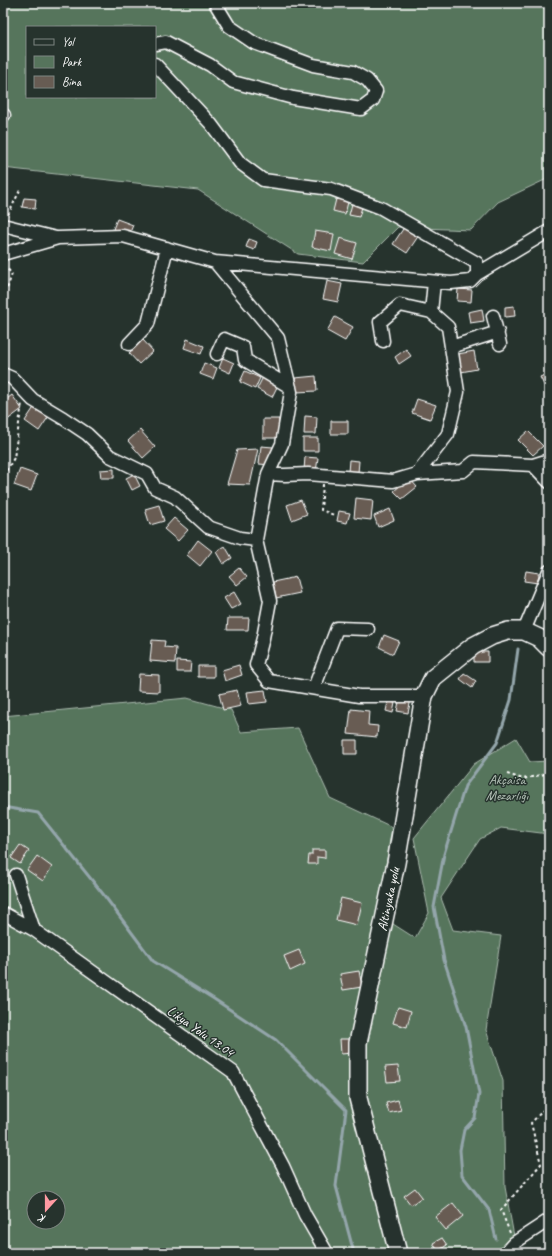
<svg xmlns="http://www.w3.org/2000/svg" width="552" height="1256" font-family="Caveat,sans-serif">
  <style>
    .green { fill: #56745c; stroke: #aabaae; fill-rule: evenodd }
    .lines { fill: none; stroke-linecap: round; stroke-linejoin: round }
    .stream { stroke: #94a6ab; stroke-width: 3 }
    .building { fill: #675c53; stroke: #fff }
    .street-casing { stroke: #fff; stroke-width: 15 }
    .secondary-casing { stroke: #fff; stroke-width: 20 }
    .path { stroke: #fff; stroke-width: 2; stroke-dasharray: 3 3; stroke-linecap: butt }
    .street { stroke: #26332d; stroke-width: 12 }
    .secondary { stroke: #26332d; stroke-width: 17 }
    .labels { text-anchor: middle; stroke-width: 3; stroke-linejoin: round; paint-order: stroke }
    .park-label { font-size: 14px; fill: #b3c0b6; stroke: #26332d }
    .street-label { font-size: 14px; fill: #fff; stroke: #26332d }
  </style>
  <rect width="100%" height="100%" fill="#26332d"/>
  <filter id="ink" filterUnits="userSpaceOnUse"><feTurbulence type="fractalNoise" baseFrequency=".025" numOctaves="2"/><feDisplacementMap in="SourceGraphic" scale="8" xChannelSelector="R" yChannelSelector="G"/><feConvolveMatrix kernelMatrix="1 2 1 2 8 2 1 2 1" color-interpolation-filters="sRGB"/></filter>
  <g filter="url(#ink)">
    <path class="green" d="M3,3H549V178L498,202L471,230L398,227L363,262L298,254L198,190L3,168ZM27,27H155V97H27Z
      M187,698L231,710L241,732L298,728L330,798L392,827L381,896L393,924L415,938L429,913L414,838L474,764L516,738L530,762L549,761V834L501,828L480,839L441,898L453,930L501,936L486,1030L503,1081L505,1187L517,1253H3V716ZM34,1198H58V1222H34Z"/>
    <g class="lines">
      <path class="stream" d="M3,807L38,813L103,894L153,961L214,999L276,1040L346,1110L336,1186L354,1253
        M496,1239L489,1210L462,1175L460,1150L464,1130L475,1118L479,1094L466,1027L444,960L434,907L444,854L465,786L497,743L511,700L518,649"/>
    </g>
    <path class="building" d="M24,198L36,199L35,209L22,207Z
      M336,199L348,202L345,214L333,211Z
      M352,204L362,207L359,217L349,215Z
      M117,219L133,225L129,235L113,229Z
      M405,226L419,235L407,253L393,244Z
      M315,231L334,234L331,251L312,247Z
      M340,238L357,243L352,259L335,254Z
      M249,239L257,242L254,250L246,247Z
      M327,281L342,284L338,302L323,299Z
      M458,289L472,290L471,302L457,301Z
      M514,306L515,316L505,317V307Z
      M482,309L484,321L470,323L468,312Z
      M335,317L353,327L345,341L327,331Z
      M187,339L204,346L201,354L184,348Z
      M143,340L153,351L139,364L129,353Z
      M406,349L411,356L399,364L395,357Z
      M474,351L477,369L461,372L458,354Z
      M223,358L234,363L230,373L219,368Z
      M204,363L217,368L213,379L200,374Z
      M245,371L260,378L255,389L240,382Z
      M549,373V385L545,387L540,377Z
      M316,376L317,391L296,392L295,378Z
      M263,377L278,385L272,397L257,389Z
      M12,395L22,409L6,421L3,418V402Z
      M417,399L436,405L430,419L412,413Z
      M35,406L49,416L39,431L25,421Z
      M305,416L317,417L316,434H304Z
      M263,419H279L278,438H263Z
      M331,421H348V434H331Z
      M140,430L155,447L143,458L128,441Z
      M528,431L543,446L533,455L518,440Z
      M303,438H318V451H303Z
      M261,446L273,447L270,465L259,464Z
      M258,449L250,485L227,484L237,450Z
      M305,457L318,458L316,472L304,470Z
      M349,460L359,461L358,473L348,472Z
      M20,469L37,475L31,491L14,485Z
      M114,469V478H101L100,470Z
      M134,474L140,486L132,490L126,478Z
      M409,478L417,487L402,499L394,491Z
      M356,498L373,500L371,520L354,518Z
      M301,500L307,514L292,520L287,505Z
      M159,505L164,521L150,525L145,509Z
      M390,509L394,520L378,527L374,516Z
      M339,511L350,513L347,523L337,521Z
      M174,518L188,530L178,541L164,529Z
      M198,540L212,551L200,566L187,555Z
      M225,546L232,558L223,564L216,552Z
      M239,568L247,577L237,585L229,576Z
      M526,571L539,573L538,583L524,581Z
      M296,577L300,593L276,598L273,582Z
      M234,592L241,604L231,609L224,598Z
      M228,618H249L248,630H227Z
      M384,635L399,641L393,654L379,647Z
      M152,640L165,641L164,647L176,648L175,663L150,661Z
      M474,652H488V662H474Z
      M177,661L191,662L190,672H177Z
      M239,665L242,675L225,681L222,670Z
      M198,666H214V677H198Z
      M464,673L476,681L472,688L460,679Z
      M139,674L159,675V692L138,691Z
      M237,690L241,706L223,710L219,694Z
      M265,690L267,702L249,704L247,692Z
      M400,697L411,699L408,713L397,711Z
      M388,702L395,703L393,713L386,711Z
      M351,709L369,711L368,725L378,726L377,737L348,734Z
      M344,740H357V754H344Z
      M20,845L29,851L20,864L11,858Z
      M312,850H325V858L317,857V864H308L309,855H312Z
      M37,856L52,867L43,881L27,870Z
      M341,898L362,903L357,925L336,920Z
      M299,950L305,964L290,971L284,956Z
      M359,971L362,987L343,990L340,974Z
      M398,1007L411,1011L407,1027L393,1023Z
      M340,1039H352V1053L341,1054Z
      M398,1066L400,1081L387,1082L385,1067Z
      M398,1100L401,1110L389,1113L386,1103Z
      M415,1188L422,1197L411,1205L404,1196Z
      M453,1203L463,1216L446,1230L435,1217Z
      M442,1238L447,1245L438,1251L433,1243Z"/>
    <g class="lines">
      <g class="street-casing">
        <path id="street" d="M155,44L166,42L210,65L233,82L293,98L361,109L373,100L376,91L367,80L353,72L313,65L254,43L229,26L215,3
          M155,64L211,124L240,163L263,180L331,189L381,208L477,263V274L470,281L451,283L215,262L278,338L291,392L282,444L268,474L256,540L270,601L263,638L256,665L269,681L359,696H424
          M3,115H4
          M3,225L56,238
          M3,254L58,238L123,236L215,262
          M477,274L549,231
          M493,316L500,344
          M383,341L380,322L400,305L431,312
          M129,344L148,324L167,248
          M451,347L498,332
          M217,354L224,339L243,347L245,360L290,387
          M3,374L12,378L33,400L63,418L87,434L110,456L147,474L155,488L175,497L208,527L240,538L256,540
          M533,465L549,482
          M268,474L285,475L308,474L393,481L417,474L463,471L474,462L533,465L549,460
          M417,474L448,434L458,392L448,327L431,312L434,282
          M524,631L549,571
          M314,688L337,628L368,629
          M16,875L34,930
          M3,913L34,930L233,1072L283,1166L305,1215L327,1253
          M505,1253L514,1243L549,1220"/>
      </g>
      <g class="secondary-casing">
        <path id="secondary" d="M398,1253L358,1098V1043L396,863L424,696L433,678L473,646L492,636L508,631H524L539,638L549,648"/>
      </g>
      <path class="path" d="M8,215L21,188
        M4,265L12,274L6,292
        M3,476L14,458L22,403
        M323,484L321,510L334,515
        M507,774L523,779L549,773
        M510,1233L501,1210L541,1164L531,1123L549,1104"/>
      <use href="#street" class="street"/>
      <use href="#secondary" class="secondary"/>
    </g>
  </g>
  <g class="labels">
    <g class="park-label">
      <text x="507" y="784">Akçaisa<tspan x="507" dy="16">Mezarlığı</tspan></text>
    </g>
    <g class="street-label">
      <text transform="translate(388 899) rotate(-78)" y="5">Altinyaka yolu</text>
      <text transform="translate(201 1031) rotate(35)" y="5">Likya Yolu 13.04</text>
    </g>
  </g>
  <rect width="552" height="1256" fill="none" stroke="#26332d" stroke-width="16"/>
  <rect x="8" y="8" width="536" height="1240" fill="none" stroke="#fff" stroke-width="1.5" filter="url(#ink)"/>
  <rect x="26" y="26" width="130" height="72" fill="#26332d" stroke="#7d8581"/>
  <rect x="34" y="39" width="20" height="6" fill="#26332d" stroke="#7d8581"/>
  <text x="62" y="46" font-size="12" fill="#ffffff">Yol</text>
  <rect x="34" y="56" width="20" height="12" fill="#56745c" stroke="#7d8581"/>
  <text x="62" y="66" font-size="12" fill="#ffffff">Park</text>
  <rect x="34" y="76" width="20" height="12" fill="#675c53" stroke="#7d8581"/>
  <text x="62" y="86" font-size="12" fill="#ffffff">Bina</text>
  <g transform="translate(46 1210) rotate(201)"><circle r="19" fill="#26332d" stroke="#7d8581"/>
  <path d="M0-3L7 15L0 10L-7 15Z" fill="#ff9aa2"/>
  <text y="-6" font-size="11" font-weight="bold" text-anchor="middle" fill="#ffffff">K</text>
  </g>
</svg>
